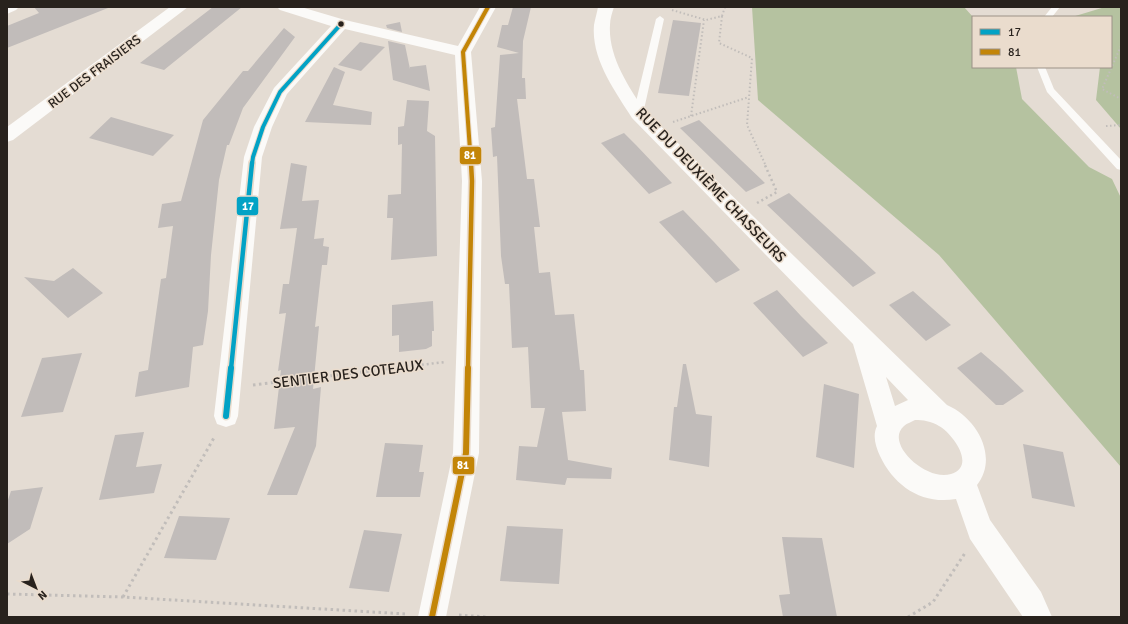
<svg xmlns="http://www.w3.org/2000/svg" width="1128" height="624" font-family="Signika,sans-serif">
  <style>
    .forest { fill: #b5c2a0 }
    .building { fill: #c1bcba }
    .lines { fill: none; stroke-linecap: round; stroke-linejoin: round }
    .path-far2 { stroke: #c1bdba; stroke-width: 2; stroke-dasharray: 1.5 2.5; stroke-linecap: butt }
    .path-far1 { stroke: #c1bdba; stroke-width: 2.5; stroke-dasharray: 2 3; stroke-linecap: butt }
    .path { stroke: #c1bdba; stroke-width: 3; stroke-dasharray: 2.5 3.5; stroke-linecap: butt }
    .service { fill: #fbfaf8; fill-rule: evenodd }
    .minor { fill: #fbfaf8; fill-rule: evenodd }
    .primary { fill: #fbfaf8; fill-rule: evenodd }
    .bus-1-far2-casing { stroke: #eadccd; stroke-width: 6 }
    .bus-1-far1-casing { stroke: #eadccd; stroke-width: 8 }
    .bus-1-casing { stroke: #eadccd; stroke-width: 9 }
    .bus-2-far2-casing { stroke: #eadccd; stroke-width: 6 }
    .bus-2-far1-casing { stroke: #eadccd; stroke-width: 8 }
    .bus-2-casing { stroke: #eadccd; stroke-width: 9 }
    .bus-1-far2 { stroke: #02a2c5; stroke-width: 4 }
    .bus-1-far1 { stroke: #02a2c5; stroke-width: 4.5 }
    .bus-1 { stroke: #02a2c5; stroke-width: 6 }
    .bus-2-far2 { stroke: #c38507; stroke-width: 4 }
    .bus-2-far1 { stroke: #c38507; stroke-width: 4.5 }
    .bus-2 { stroke: #c38507; stroke-width: 6 }
    .bus-dot { fill: #28221d; stroke: #eadccd; stroke-width: 1.5 }
    .labels { text-anchor: middle; stroke-width: 3; stroke-linejoin: round; paint-order: stroke }
    .far-street-label { font-size: 13px; fill: #28221d; stroke: #eadccd }
    .street-label { font-size: 15px; fill: #28221d; stroke: #eadccd }
    .line-badge { stroke: #eadccd; stroke-width: 1.5 }
    .badge-label { font-size: 11px; text-anchor: middle; font-weight: bold; fill: #fff }
  </style>
  <rect width="100%" height="100%" fill="#e4dcd3"/>
  <path class="forest" d="M752,7H964L973,17V67H1016L1022,99L1089,167L1112,179L1121,198V467L939,255L758,100Z
    M1105,7H1121V129L1096,100L1100,67H1111V17H1072Z"/>
  <path class="building" d="M34,7H107L108,8L7,48V26L39,13Z
    M213,7H242L164,70L140,63Z
    M513,7H531L523,41L522,78H525L526,99H517L527,179H534L540,227H534L539,273L550,272L555,315L574,314L580,370H584L586,411L562,412L568,460L612,468L611,479L567,478L565,485L516,480L519,446L537,447L545,408H531L528,347L512,348L509,284H505L501,256L497,156L493,157L491,128L495,127L500,55L519,53L497,47L502,25H508Z
    M673,20L701,23L689,96L658,93Z
    M400,22L402,32L387,28L386,25Z
    M284,28L295,37L243,108L229,145H227L219,180L211,255L208,311L203,345L193,347L189,387L135,397L139,372L148,370L161,279L166,278L173,226L158,228L162,204L181,201L203,120L243,71H248Z
    M388,41L405,45L410,69V67L426,65L430,91L393,80Z
    M360,42L385,47L361,71L338,65Z
    M334,67L345,72L333,105L372,112L371,125L305,122Z
    M407,100L429,101L427,131L435,136L437,256L391,260L393,218H387L388,195L401,194L402,144L398,145V127L404,126Z
    M111,117L142,126L174,135L153,156L89,138Z
    M699,120L765,183L746,192L680,128Z
    M624,133L636,145L672,183L649,194L601,143Z
    M291,163L307,166L302,201L319,200L314,239L324,238L323,246L329,247L327,265H322L315,327L319,326L313,389L321,387L316,446L297,495H267L295,427L274,429L281,370L278,371L286,313L279,314L283,284H289L297,228L280,229Z
    M789,193L859,257L876,273L853,287L767,205Z
    M683,210L714,242L740,270L716,283L659,222Z
    M73,268L103,293L68,318L24,277L54,281Z
    M777,290L801,316L828,343L803,357L753,303Z
    M913,291L951,325L926,341L889,305Z
    M433,301L434,331H432V346L426,349L399,352V335L392,336V305Z
    M981,352L1002,370L1024,391L1003,405H996L957,368Z
    M82,353L63,412L21,417L42,358Z
    M683,364H686L696,414L712,416L709,467L669,460L674,407H677Z
    M824,384L859,394L854,468L816,457Z
    M144,432L136,467L162,464L154,493L99,500L115,435Z
    M385,443L423,445L419,472H424L420,497H376Z
    M1023,444L1063,452L1075,507L1032,498Z
    M43,487L30,529L7,544V503L11,491Z
    M179,516L230,518L216,560L164,558Z
    M507,526L563,529L559,584L500,581Z
    M364,530L402,534L389,592L349,588Z
    M782,537L822,538L837,617H783L779,595L790,594Z"/>
  <g class="lines">
    <path class="path-far2" d="M672,10L706,20L722,16L719,43L752,58L747,125L765,164
      M722,16L725,7
      M1121,46L1102,89L1121,99
      M691,116L704,20
      M673,122L749,97
      M1106,126L1121,125"/>
    <path class="path-far1" d="M757,203L777,192L764,163
      M387,369L445,362"/>
    <path class="path" d="M253,385L395,368
      M7,594L123,597L406,614
      M123,597L215,436
      M459,615L486,617
      M908,617L933,602L965,553"/>
    <path class="service" d="M1052,7H1060L1052,17H1044Z
      M660,16L664,19L643,114L638,117L633,114L656,19Z
      M1037,67H1045L1054,89L1121,160V170L1117,169L1047,92Z"/>
    <path class="minor" d="M170,7H188L13,140L7,142V127Z
      M277,7H301L345,20L458,46L480,7H496L471,52L482,181L479,453L446,617H418L453,453L462,181L455,55L345,29L287,94L272,127L262,157L238,416L235,424L226,427L217,424L214,416L244,157L254,127L274,88L331,26L280,10Z
      M598,7H614C612,13 610,19 610,25C608,56 628,86 644,110L947,405C977,418 999,457 977,485L990,520L1041,592L1052,617H1023L970,539L956,499C922,505 894,486 880,456C876,447 872,436 877,426L853,344L632,118C615,91 591,59 594,25C595,19 597,13 598,7ZM886,377L908,400L895,406ZM915,420C923,420 931,421 939,426C952,433 977,466 951,474C926,482 884,443 904,426C907,423 912,422 915,420Z"/>
    <path class="primary" d="M7,7H19L16,10L7,14Z"/>
    <g class="bus-1-far2-casing">
      <path id="bus-1-far2" d="M252,164L253,157L263,127L280,92L341,24"/>
    </g>
    <g class="bus-1-far1-casing">
      <path id="bus-1-far1" d="M231,369L252,163"/>
    </g>
    <g class="bus-1-casing">
      <path id="bus-1" d="M226,416L231,368"/>
    </g>
    <g class="bus-2-far2-casing">
      <path id="bus-2-far2" d="M471,164L463,52L488,7"/>
    </g>
    <g class="bus-2-far1-casing">
      <path id="bus-2-far1" d="M468,369L472,181L471,163"/>
    </g>
    <g class="bus-2-casing">
      <path id="bus-2" d="M432,617L466,453L468,368"/>
    </g>
    <use href="#bus-1-far2" class="bus-1-far2"/>
    <use href="#bus-1-far1" class="bus-1-far1"/>
    <use href="#bus-1" class="bus-1"/>
    <use href="#bus-2-far2" class="bus-2-far2"/>
    <use href="#bus-2-far1" class="bus-2-far1"/>
    <use href="#bus-2" class="bus-2"/>
  </g>
  <circle class="bus-dot" cx="341" cy="24" r="3.5"/>
  <g class="labels">
    <g class="far-street-label">
      <text transform="translate(94 71) rotate(-37)" y="5">RUE DES FRAISIERS</text>
    </g>
    <g class="street-label">
      <text transform="translate(711 185) rotate(46)" y="5">RUE DU DEUXIÈME CHASSEURS</text>
      <text transform="translate(348 374) rotate(-7)" y="5">SENTIER DES COTEAUX</text>
    </g>
  </g>
  <g class="line-badge">
    <rect x="459" y="146" width="23" height="19" rx="4" fill="#c38507"/>
    <rect x="236" y="196" width="23" height="20" rx="4" fill="#02a2c5"/>
    <rect x="452" y="456" width="23" height="19" rx="4" fill="#c38507"/>
  </g>
  <g class="badge-label">
    <text x="470" y="159">81</text>
    <text x="248" y="210">17</text>
    <text x="463" y="469">81</text>
  </g>
  <rect width="1128" height="624" fill="none" stroke="#28221d" stroke-width="16"/>
  <rect x="972" y="16" width="140" height="52" fill="#eadccd" stroke="#9c9287"/>
  <rect x="980" y="29" width="20" height="6" fill="#02a2c5" stroke="#9c9287"/>
  <text x="1008" y="36" font-size="12" fill="#28221d">17</text>
  <rect x="980" y="49" width="20" height="6" fill="#c38507" stroke="#9c9287"/>
  <text x="1008" y="56" font-size="12" fill="#28221d">81</text>
  <g transform="translate(36 588) rotate(138)" stroke="#eadccd" stroke-width="3" paint-order="stroke">
  <path d="M0-3L7 15L0 10L-7 15Z" fill="#28221d"/>
  <text y="-6" font-size="11" font-weight="bold" text-anchor="middle" fill="#28221d">N</text>
  </g>
</svg>
